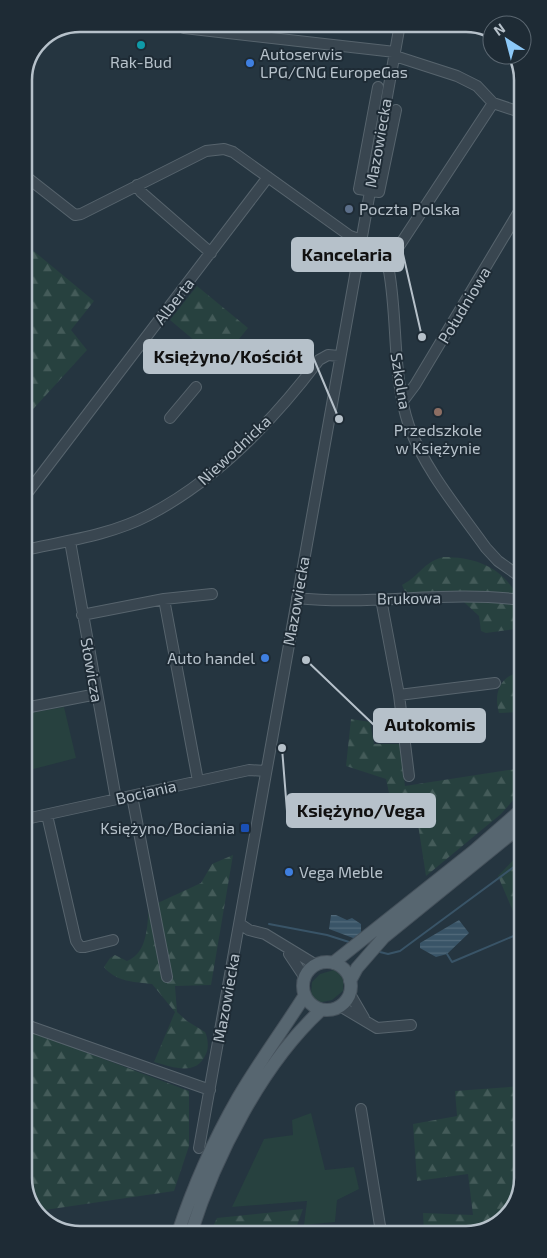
<svg xmlns="http://www.w3.org/2000/svg" width="547" height="1258" font-family="'Exo 2',sans-serif">
  <style>
    .grass { fill: #27413f }
    .forest { fill: url(#forest-firs) }
    .water { fill: url(#water-rules) }
    .lines { fill: none; stroke-linecap: round; stroke-linejoin: round }
    .stream { stroke: #395467; stroke-width: 2 }
    .minor-casing { stroke: #57646d; stroke-width: 12 }
    .major-casing { stroke: #46525c; stroke-width: 14 }
    .minor { stroke: #394650; stroke-width: 10 }
    .major { stroke: #576670; stroke-width: 12 }
    .culture-dot { fill: #0f9aa8; stroke: #1e2b35; stroke-width: 2 }
    .shop-dot { fill: #3f7fe0; stroke: #1e2b35; stroke-width: 2 }
    .service-dot { fill: #5c6f8a; stroke: #1e2b35; stroke-width: 2 }
    .education-dot { fill: #8d6e63; stroke: #1e2b35; stroke-width: 2 }
    .transit-dot { fill: #1a4fb4; stroke: #1e2b35; stroke-width: 2 }
    .labels { text-anchor: middle; stroke-width: 4; stroke-linejoin: round; paint-order: stroke }
    .poi-label { font-size: 16px; fill: #b6c1ca; stroke: #1e2b35; text-anchor: start }
    .street-label { font-size: 16px; fill: #b6c1ca; stroke: #1e2b35 }
    .rim { fill: none; stroke: #b6c1ca; stroke-width: 2.5 }
    .leader { fill: none; stroke: #b6c1ca; stroke-width: 2 }
    .callout-dot { fill: #b6c1ca; stroke: #1e2b35; stroke-width: 2 }
    .callout { fill: #b6c1ca; stroke: #b6c1ca; stroke-width: 2 }
    .callout-label { font-size: 18px; text-anchor: middle; font-weight: bold; fill: #111 }
  </style>
  <defs>
    <pattern id="forest-firs" width="22" height="20" patternUnits="userSpaceOnUse" patternTransform="scale(1.25)"><rect width="22" height="20" fill="#27413f"/><path d="M5 1l3.5 6h-7zM16 11l3.5 6h-7z" fill="#445b59"/></pattern>
    <pattern id="water-rules" width="6" height="5" patternUnits="userSpaceOnUse" patternTransform="scale(1.25)"><rect width="6" height="5" fill="#395467"/><path d="M0 2.5h6" fill="none" stroke="#536b7b"/></pattern>
  </defs>
  <rect width="100%" height="100%" fill="#253540"/>
  <path class="grass" d="M64,707L76,758L26,771L25,714Z
    M337,969L344,978L343,991L332,1000L318,1003L311,994L312,982L320,974Z
    M311,1113L325,1170L354,1167L359,1189L337,1200L335,1222L304,1225L307,1201L232,1207L264,1139L293,1135L292,1120Z"/>
  <path class="forest" d="M24,243L94,301L71,330L87,350L25,418Z
    M197,286L248,328L220,362L170,320Z
    M443,557C481,557 510,571 522,608C523,614 522,622 522,628L486,633L481,631L479,616L454,593L405,592L402,585C421,575 422,563 443,557Z
    M517,673L522,675V712L499,713C494,696 498,678 517,673Z
    M351,719L370,722L374,744H400L405,786L522,768V790L501,814L426,876L417,818L394,817L386,779L346,766Z
    M522,851L523,935L498,876Z
    M233,855L211,985L175,986L177,1012L187,1021L205,1032C208,1038 209,1048 206,1054C196,1077 173,1067 154,1062L175,1012L152,984C135,982 116,982 104,967L110,958L115,955L127,961C148,953 147,925 149,907L201,883L212,864Z
    M26,1030L189,1091V1146L174,1191L38,1211L27,1167Z
    M523,1086V1178L512,1212L484,1231L424,1232L423,1213L473,1215L468,1174L417,1181L413,1124L457,1116L455,1091Z
    M303,1209L296,1228L253,1233H210L217,1218Z
    M170,1226L167,1233L121,1234Z"/>
  <path class="water" d="M331,915H336L347,920L352,918L361,924V932L358,938H353L329,929Z
    M459,920L469,933L447,954L436,957L420,948V943Z"/>
  <g class="lines">
    <path class="stream" d="M269,924L327,935L349,942
      M380,952L388,954L400,951L522,861
      M447,954L452,962L523,932"/>
    <g class="minor-casing">
      <path id="minor" d="M184,28L395,52
        M395,56L457,76L477,86L493,103L520,112
        M378,87L359,189L379,192L396,110
        M24,175L75,215L81,214L206,151L224,149L233,152L350,236L361,240
        M137,185L141,192L211,253
        M359,249L386,266L389,271C398,322 392,376 409,426C425,470 459,510 486,548L498,561L522,578
        M386,266L493,103
        M403,401L415,385L521,208
        M170,418L196,387
        M25,496L268,177
        M70,541L116,799
        M25,550C66,541 111,535 149,515C218,479 273,421 319,360L328,355L339,356
        M297,598C371,606 447,590 522,600
        M164,599L198,781
        M381,599L399,695L409,776
        M82,615L164,599L212,594
        M399,695L495,683
        M25,708L97,694
        M132,796L167,977
        M47,815L76,941L80,947H85L113,940
        M26,819L249,770L266,771
        M240,924L249,930L265,934L316,965
        M289,954L305,978
        M350,994L364,1018
        M340,1006L377,1028L411,1025
        M26,1025L210,1090
        M361,1109L381,1232
        M199,1148L400,24"/>
    </g>
    <g class="major-casing">
      <path id="major" d="M303 986a24 24 0 1 1 48 0a24 24 0 1 1-48 0Z
        M333,963L474,851L522,809
        M350,981L357,968L384,937L522,825
        M178,1233C193,1187 214,1140 238,1098C259,1062 283,1030 305,995
        M191,1233C215,1157 262,1064 321,1010"/>
    </g>
    <use href="#minor" class="minor"/>
    <use href="#major" class="major"/>
  </g>
  <circle class="culture-dot" cx="141" cy="45" r="5"/>
  <g class="shop-dot">
    <circle cx="250" cy="63" r="5"/>
    <circle cx="265" cy="658" r="5"/>
    <circle cx="289" cy="872" r="5"/>
  </g>
  <circle class="service-dot" cx="349" cy="209" r="5"/>
  <circle class="education-dot" cx="438" cy="412" r="5"/>
  <rect class="transit-dot" x="240" y="823" width="10" height="10" rx="2.5"/>
  <g class="labels">
    <g class="poi-label">
      <text x="260" y="60">Autoserwis<tspan x="260" dy="18">LPG/CNG EuropeGas</tspan></text>
      <text x="141" y="68" text-anchor="middle">Rak-Bud</text>
      <text x="359" y="215">Poczta Polska</text>
      <text x="438" y="436" text-anchor="middle">Przedszkole<tspan x="438" dy="18">w Księżynie</tspan></text>
      <text x="255" y="664" text-anchor="end">Auto handel</text>
      <text x="235" y="834" text-anchor="end">Księżyno/Bociania</text>
      <text x="299" y="878">Vega Meble</text>
    </g>
    <g class="street-label">
      <text transform="translate(378 143) rotate(-80)" y="6">Mazowiecka</text>
      <text transform="translate(174 301) rotate(-52)" y="6">Alberta</text>
      <text transform="translate(464 305) rotate(-59)" y="6">Południowa</text>
      <text transform="translate(401 381) rotate(81)" y="6">Szkolna</text>
      <text transform="translate(234 450) rotate(-43)" y="6">Niewodnicka</text>
      <text transform="translate(409 598) rotate(-1)" y="6">Brukowa</text>
      <text transform="translate(296 601) rotate(-80)" y="6">Mazowiecka</text>
      <text transform="translate(92 670) rotate(80)" y="6">Słowicza</text>
      <text transform="translate(146 792) rotate(-13)" y="6">Bociania</text>
      <text transform="translate(226 998) rotate(-80)" y="6">Mazowiecka</text>
    </g>
  </g>
  <path d="M0 0H547V1258H0ZM80 32H466A48 48 0 0 1 514 80V1178A48 48 0 0 1 466 1226H80A48 48 0 0 1 32 1178V80A48 48 0 0 1 80 32Z" fill="#1e2b35" fill-rule="evenodd"/>
  <path class="rim" d="M80 32H466A48 48 0 0 1 514 80V1178A48 48 0 0 1 466 1226H80A48 48 0 0 1 32 1178V80A48 48 0 0 1 80 32Z"/>
  <path class="leader" d="M422 337L403 254M339 419L313 357M306 660L374 725M282 748L287 811"/>
  <g class="callout-dot">
    <circle cx="422" cy="337" r="5"/>
    <circle cx="339" cy="419" r="5"/>
    <circle cx="306" cy="660" r="5"/>
    <circle cx="282" cy="748" r="5"/>
  </g>
  <g class="callout">
    <rect x="292" y="238" width="111" height="33" rx="5"/>
    <rect x="144" y="340" width="169" height="33" rx="5"/>
    <rect x="374" y="709" width="111" height="33" rx="5"/>
    <rect x="287" y="794" width="148" height="33" rx="5"/>
  </g>
  <g class="callout-label">
    <text x="347" y="261">Kancelaria</text>
    <text x="228" y="363">Księżyno/Kościół</text>
    <text x="430" y="731">Autokomis</text>
    <text x="361" y="817">Księżyno/Vega</text>
  </g>
  <g transform="translate(507 40) rotate(324)"><circle r="24" fill="#1e2b35" stroke="#5b6771"/>
  <path d="M0-4L9 19L0 12L-9 19Z" fill="#8dc9f8"/>
  <text y="-8" font-size="14" font-weight="bold" text-anchor="middle" fill="#b6c1ca">N</text>
  </g>
</svg>
